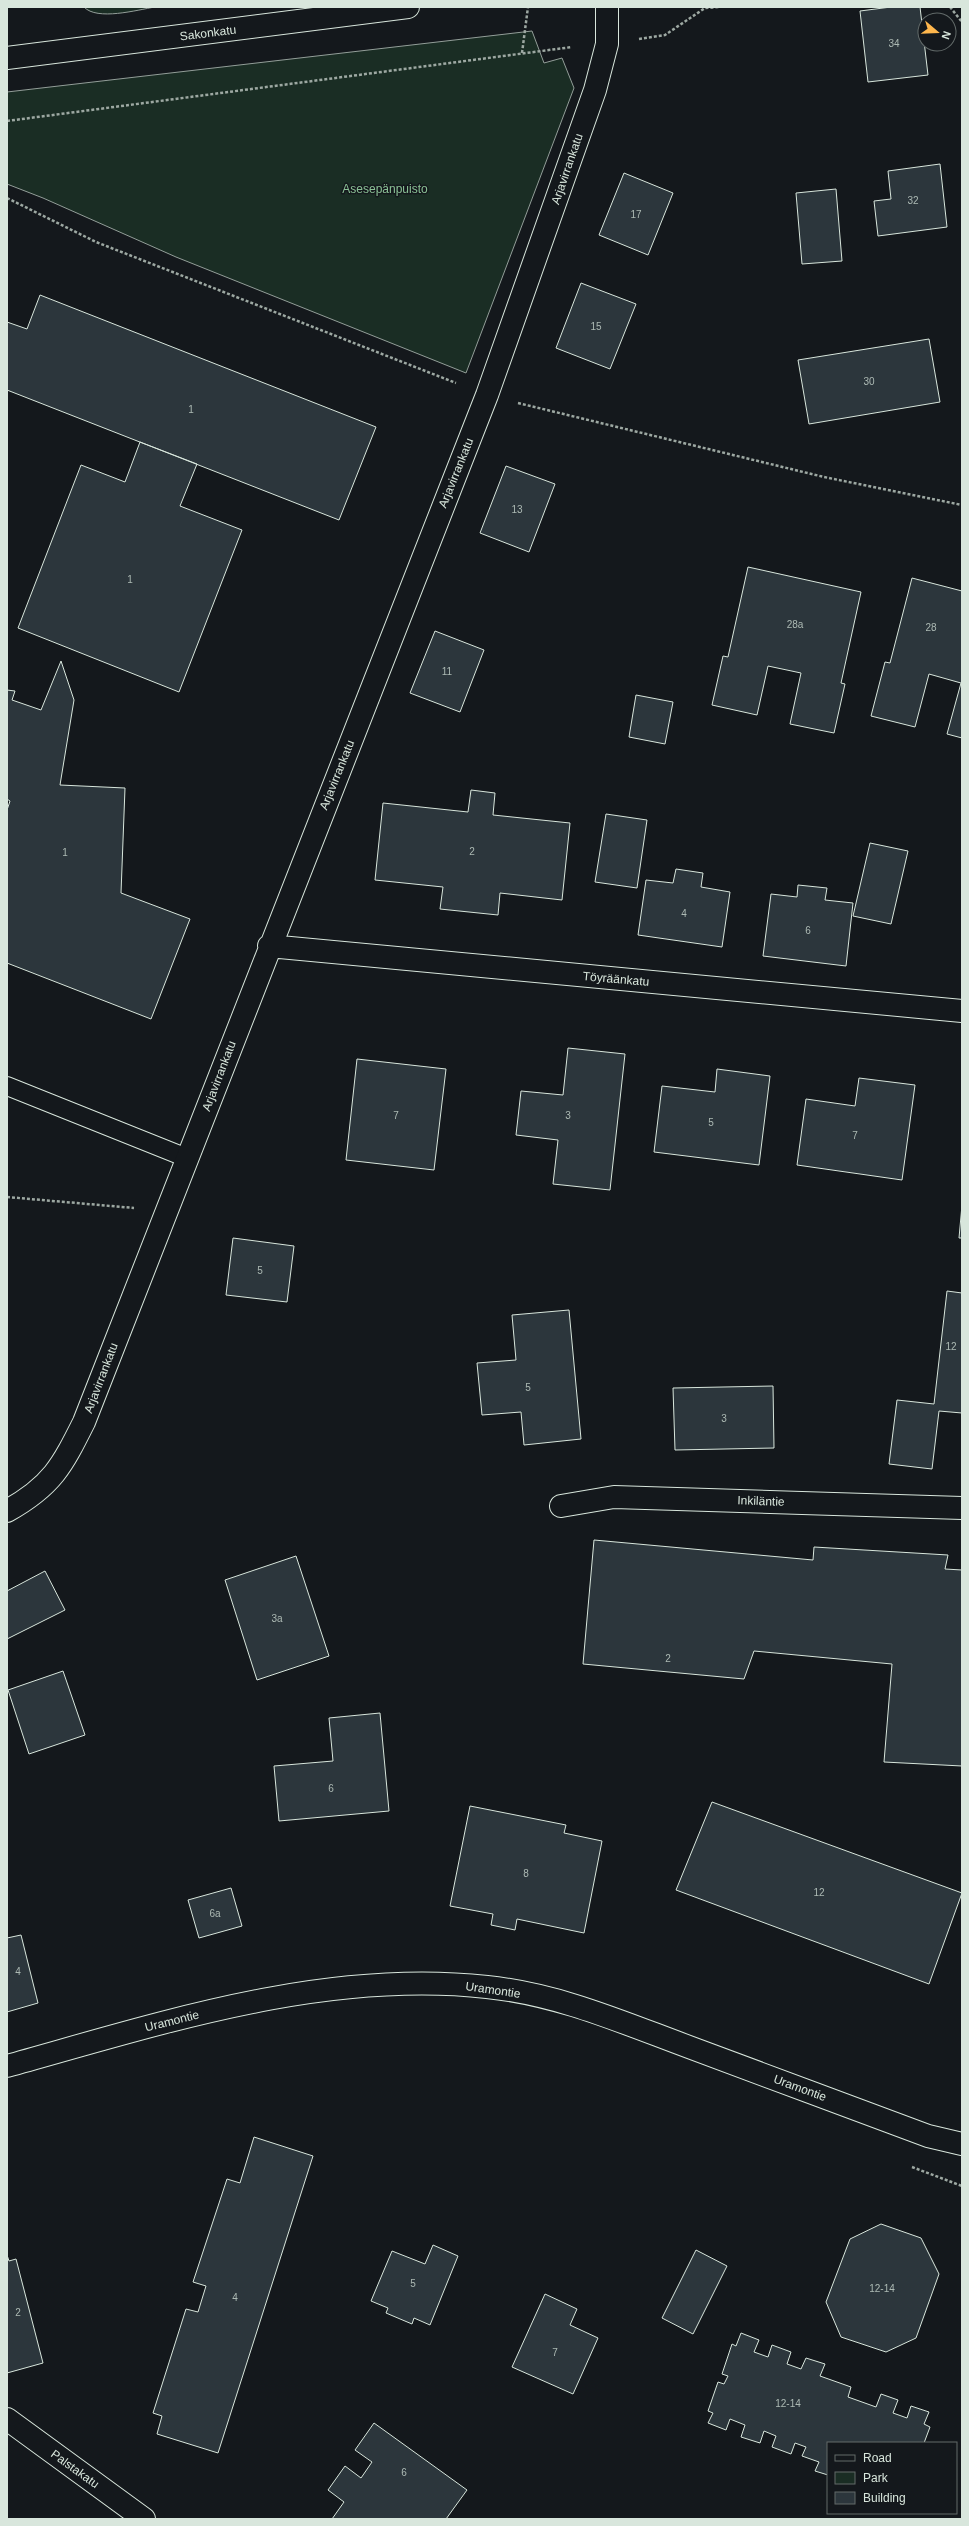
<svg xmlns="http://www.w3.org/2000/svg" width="969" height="2526" font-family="Helvetica,sans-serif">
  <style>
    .green { fill: #1a2d24; stroke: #939e99 }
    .building { fill: #2c363c; stroke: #d8e6dc }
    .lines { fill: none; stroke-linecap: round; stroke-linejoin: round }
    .lane-casing { stroke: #d8e6dc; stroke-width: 20 }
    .street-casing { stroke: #d8e6dc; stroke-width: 24 }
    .secondary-casing { stroke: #d8e6dc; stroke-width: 24 }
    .path { stroke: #9da8a2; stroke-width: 2.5; stroke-dasharray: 3 2; stroke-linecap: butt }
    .lane { stroke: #14181c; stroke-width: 18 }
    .street { stroke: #14181c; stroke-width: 22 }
    .secondary { stroke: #14181c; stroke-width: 22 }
    .labels { text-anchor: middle; stroke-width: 3; stroke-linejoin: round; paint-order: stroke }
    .number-label { font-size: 10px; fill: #adbab4 }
    .street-label { font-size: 12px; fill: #d8e6dc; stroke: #14181c }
    .park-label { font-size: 12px; fill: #8ac095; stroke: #14181c }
  </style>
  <rect width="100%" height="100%" fill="#14181c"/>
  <path class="green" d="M84,7H155C137,10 97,21 84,7Z
    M532,31L544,63L562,58L574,88L466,373L176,257L43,198L7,184V92Z"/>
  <path class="building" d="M891,7H920L928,75L868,82L860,11Z
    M940,164L947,227L878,236L874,201L891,199L888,171Z
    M624,173L673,193L648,255L599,235Z
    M836,189L842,261L802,264L796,193Z
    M581,283L636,304L610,369L556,348Z
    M40,295L376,427L339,520L7,390V322L27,329Z
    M929,339L940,402L809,424L798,360Z
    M140,442L197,464L180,506L242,530L179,692L18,628L81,465L125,482Z
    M506,466L555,484L529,552L480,533Z
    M748,567L861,592L841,683L845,684L834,733L790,724L801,673L768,666L757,715L712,705L723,656L728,657Z
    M912,578L962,591V738L947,734L961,683L929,674L915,727L871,716L885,662L890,663Z
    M435,631L484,650L460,712L410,693Z
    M61,661L74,700L60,785L125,788L121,893L190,919L151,1019L7,963V810L10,801L7,799V690L15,691L12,700L41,710Z
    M636,695L673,702L665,744L629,737Z
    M471,790L495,793L493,815L570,823L562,900L500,893L498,915L440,909L443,887L375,880L383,803L468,812Z
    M606,814L647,820L637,888L595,882Z
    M870,843L908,851L891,924L853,916Z
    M676,869L703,873L701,887L730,892L722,947L638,935L646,880L673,883Z
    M798,885L827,888L825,900L853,903L846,966L763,956L771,894L797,897Z
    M568,1048L625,1054L610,1190L553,1184L558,1140L516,1135L521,1091L563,1095Z
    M357,1059L446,1069L434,1170L346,1160Z
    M717,1069L770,1076L759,1165L654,1152L662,1086L715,1092Z
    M859,1078L915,1085L902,1180L797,1165L806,1099L855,1106Z
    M962,1205V1238H959Z
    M233,1238L294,1246L287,1302L226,1295Z
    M947,1291L962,1293V1413L939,1411L932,1469L889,1464L897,1400L934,1404Z
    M569,1310L581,1439L524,1445L521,1412L482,1415L477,1363L516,1360L512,1315Z
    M773,1386L774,1448L675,1450L673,1388Z
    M594,1540L813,1560L814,1547L948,1555L945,1569L962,1570V1766L884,1762L892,1664L754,1651L744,1679L583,1664Z
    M296,1556L329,1656L257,1680L225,1580Z
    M45,1571L65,1610L7,1639V1591Z
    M63,1671L85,1735L29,1754L8,1690Z
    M380,1713L389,1811L279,1821L274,1766L333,1761L329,1718Z
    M712,1802L962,1893L929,1984L676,1890Z
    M470,1806L566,1825L564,1833L602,1841L584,1933L517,1919L515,1930L491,1925L493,1914L450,1906Z
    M231,1888L242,1926L199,1938L188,1900Z
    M21,1935L38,2003L7,2012V1938Z
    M254,2137L313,2156L218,2453L157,2434L162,2416L153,2413L186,2309L198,2312L206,2286L193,2282L227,2179L240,2183Z
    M881,2224L921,2238L939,2274L916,2338L886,2352L841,2337L826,2302L850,2239Z
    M433,2245L458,2256L430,2325L414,2318L412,2324L386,2313L388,2308L371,2301L392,2251L425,2264Z
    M696,2250L727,2266L693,2334L662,2318Z
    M7,2255L9,2261L16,2259L43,2363L7,2373Z
    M545,2294L577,2309L570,2325L598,2338L573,2394L512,2367Z
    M741,2333L759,2340L754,2352L768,2357L772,2345L791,2352L787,2364L801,2369L806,2358L825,2364L820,2376L851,2387L848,2397L876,2407L881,2394L898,2400L893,2413L907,2418L911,2406L929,2412L924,2424L930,2427L924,2443H828V2475L815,2471L819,2462L802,2456L806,2447L795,2443L791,2454L772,2447L776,2436L764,2431L760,2443L741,2437L745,2425L730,2419L726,2430L708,2423L713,2413L708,2411L718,2382L724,2384L728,2376L722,2374L732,2344L736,2346Z
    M374,2423L467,2490L446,2519H332L344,2502L328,2490L345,2466L361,2478L372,2462L355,2450Z"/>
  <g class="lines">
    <g class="lane-casing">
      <path id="lane" d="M7,1086L187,1158"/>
    </g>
    <g class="street-casing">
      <path id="street" d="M269,946L962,1011
        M561,1506L614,1497L962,1508
        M7,1511C52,1486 62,1466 84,1422L487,395L595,90L607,44V7
        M7,2066C162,2023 325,1969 487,1987C558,1994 624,2023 689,2047C769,2077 848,2106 928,2136L962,2144
        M7,2419L144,2519"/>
    </g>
    <g class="secondary-casing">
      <path id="secondary" d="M7,58L408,7"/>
    </g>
    <path class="path" d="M950,7L962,22
      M639,39L665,35L705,8L720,7
      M522,53L528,7
      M7,121L572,47
      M7,198L96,242L456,383
      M518,403L824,477L962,505
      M7,1197L134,1208
      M912,2167L962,2186"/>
    <use href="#lane" class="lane"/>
    <use href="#street" class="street"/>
    <use href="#secondary" class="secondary"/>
  </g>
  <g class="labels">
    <g class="number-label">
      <text x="894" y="47">34</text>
      <text x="913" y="204">32</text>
      <text x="636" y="218">17</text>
      <text x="596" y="330">15</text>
      <text x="869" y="385">30</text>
      <text x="191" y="413">1</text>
      <text x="517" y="513">13</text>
      <text x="130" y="583">1</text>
      <text x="795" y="628">28a</text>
      <text x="931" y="631">28</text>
      <text x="447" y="675">11</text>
      <text x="472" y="855">2</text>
      <text x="65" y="856">1</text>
      <text x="684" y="917">4</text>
      <text x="808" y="934">6</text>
      <text x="396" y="1119">7</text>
      <text x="568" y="1119">3</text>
      <text x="711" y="1126">5</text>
      <text x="855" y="1139">7</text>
      <text x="260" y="1274">5</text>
      <text x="951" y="1350">12</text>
      <text x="528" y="1391">5</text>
      <text x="724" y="1422">3</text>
      <text x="277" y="1622">3a</text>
      <text x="668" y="1662">2</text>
      <text x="331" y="1792">6</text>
      <text x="526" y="1877">8</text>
      <text x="819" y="1896">12</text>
      <text x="215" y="1917">6a</text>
      <text x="18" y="1975">4</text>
      <text x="413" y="2287">5</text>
      <text x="882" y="2292">12-14</text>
      <text x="235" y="2301">4</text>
      <text x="18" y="2316">2</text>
      <text x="555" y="2356">7</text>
      <text x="788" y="2407">12-14</text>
      <text x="404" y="2476">6</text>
    </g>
    <g class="street-label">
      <text transform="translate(208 33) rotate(-7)" y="4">Sakonkatu</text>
      <text transform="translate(567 169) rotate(-71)" y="4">Arjavirrankatu</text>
      <text transform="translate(456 473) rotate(-68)" y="4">Arjavirrankatu</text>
      <text transform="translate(337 775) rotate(-68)" y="4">Arjavirrankatu</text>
      <text transform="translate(616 979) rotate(5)" y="4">Töyräänkatu</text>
      <text transform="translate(219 1076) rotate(-69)" y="4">Arjavirrankatu</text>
      <text transform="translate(101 1378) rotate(-69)" y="4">Arjavirrankatu</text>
      <text transform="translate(761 1501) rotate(2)" y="4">Inkiläntie</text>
      <text transform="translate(493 1990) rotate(8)" y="4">Uramontie</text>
      <text transform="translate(172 2021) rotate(-14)" y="4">Uramontie</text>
      <text transform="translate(800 2088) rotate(20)" y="4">Uramontie</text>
      <text transform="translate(75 2469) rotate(36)" y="4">Palstakatu</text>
    </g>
    <g class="park-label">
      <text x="385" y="193">Asesepänpuisto</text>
    </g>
  </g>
  <rect width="969" height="2526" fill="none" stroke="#d8e6dc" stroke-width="16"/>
  <rect x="827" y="2442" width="130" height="72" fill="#14181c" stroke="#626a69"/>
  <rect x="835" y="2455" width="20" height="6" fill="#14181c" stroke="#626a69"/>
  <text x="863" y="2462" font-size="12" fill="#d8e6dc">Road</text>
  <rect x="835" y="2472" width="20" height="12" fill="#1a2d24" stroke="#626a69"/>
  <text x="863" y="2482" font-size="12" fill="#d8e6dc">Park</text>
  <rect x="835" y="2492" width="20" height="12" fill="#2c363c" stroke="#626a69"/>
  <text x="863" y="2502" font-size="12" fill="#d8e6dc">Building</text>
  <g transform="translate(937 32) rotate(109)"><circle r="19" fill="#14181c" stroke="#626a69"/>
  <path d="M0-3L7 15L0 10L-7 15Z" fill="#ffb74d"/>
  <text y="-6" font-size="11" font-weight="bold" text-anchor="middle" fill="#d8e6dc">N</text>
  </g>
</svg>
